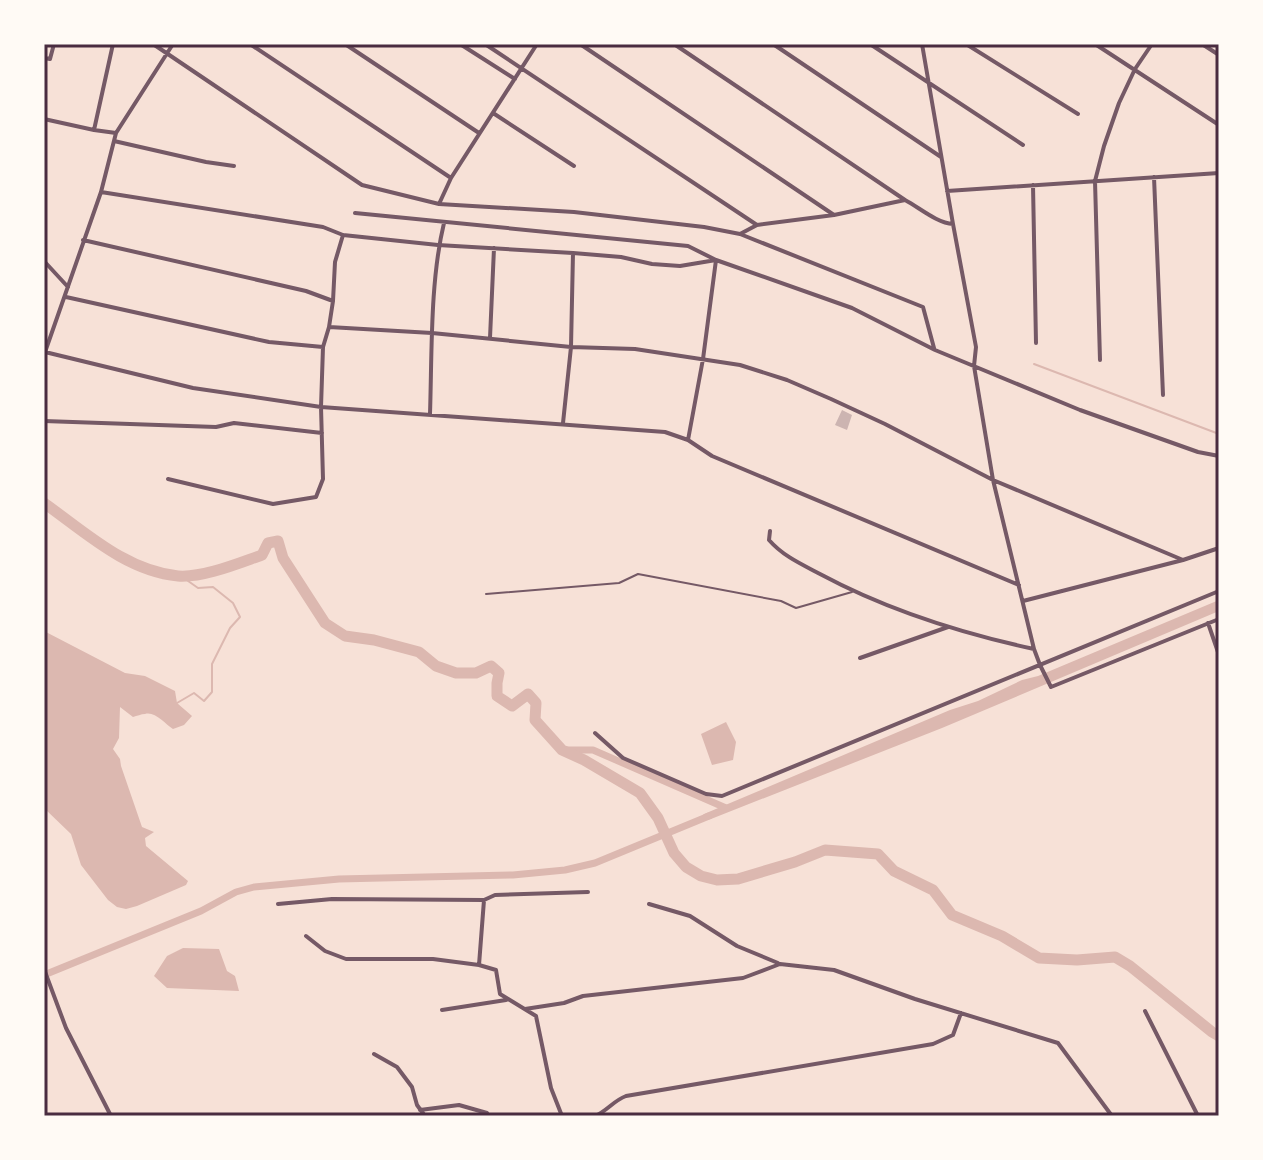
<svg xmlns="http://www.w3.org/2000/svg" width="1263" height="1160" font-family="Roboto,sans-serif">
  <style>
    .water { fill: #dcb8b0 }
    .lines { fill: none; stroke-linecap: round; stroke-linejoin: round }
    .stream { stroke: #dcb8b0; stroke-width: 2 }
    .canal { stroke: #dcb8b0; stroke-width: 7 }
    .river { stroke: #dcb8b0; stroke-width: 11 }
    .building { fill: #ccb4b1 }
    .service { stroke: #755966; stroke-width: 2 }
    .minor { stroke: #755966; stroke-width: 4 }
    .neatline { fill: none; stroke: #4a2c40; stroke-width: 3 }
  </style>
  <rect width="100%" height="100%" fill="#f7e1d7"/>
  <path class="water" d="M1219,600V611L942,728L711,819L702,821L700,818L704,814L950,710L978,701L1022,680L1038,676Z
    M44,631L125,673L145,676L175,691L177,703L192,716L184,725L173,729C165,724 155,711 145,714C141,714 137,716 133,717L120,707L119,738L113,749L120,759L121,766L142,827L154,832L145,838L146,846L188,881L186,885L137,906L126,909L117,907L108,900L81,865L71,834L45,809Z
    M726,722L736,742L733,760L712,765L701,734Z
    M183,948L219,949L227,971L235,976L239,991L167,988L154,976L167,956Z"/>
  <g class="lines">
    <path class="stream" d="M1034,364L1219,434
      M177,703L194,693L204,701L212,692V664L230,628L240,617L233,603L213,587L198,588L181,576"/>
    <path class="canal" d="M562,750H593L726,808
      M44,975L201,911L236,892L254,887L339,879L513,875L565,870L595,863L709,816"/>
    <path class="river" d="M44,503C85,532 126,571 178,576C203,578 239,563 262,555L268,543L278,541L283,558L325,623L345,636L374,640L419,652L436,666L456,673H476L491,666L499,673L497,683V696L512,706L528,694L536,703L535,720L562,750L584,760L640,793L658,818L674,853L686,867L701,876L717,880L738,879L795,862L825,850L878,854L894,871L933,890L952,915L1002,936L1039,958L1077,960L1115,957L1130,966L1212,1032L1219,1036"/>
  </g>
  <path class="building" d="M842,410L852,415L847,430L835,425Z"/>
  <g class="lines">
    <path class="service" d="M486,594L619,583L638,574L781,601L796,608L852,592"/>
    <path class="minor" d="M153,44L362,185L439,204L574,212L704,227L740,234L923,307L934,348
      M250,44L451,178
      M345,44L479,133
      M460,44L515,79
      M485,44L757,225
      M580,44L834,215
      M674,44L905,200
      M773,44L941,157
      M870,44L1023,145
      M922,44L953,224L976,347L974,366L993,480L1034,649L1040,665L1051,687L1219,619
      M966,44L1078,114
      M1095,44L1219,125
      M1202,44L1219,55
      M44,58L50,59L54,44
      M493,113L574,166
      M44,119L94,130L116,133L101,192L44,355
      M94,130L113,44
      M116,133L173,44
      M114,141L206,162L234,166
      M1154,177L1163,395
      M1033,185L1036,343
      M947,191L1219,173
      M101,192L323,227L343,235L438,245L573,253L621,257L652,264L680,266L716,260L703,359L688,440
      M439,204L451,178L537,44
      M355,213L688,246L716,260L852,308L935,350L1080,410L1198,452L1219,456
      M740,234L757,225L834,215L905,200C920,208 937,223 953,224
      M83,240L306,291L333,301
      M44,261L68,287
      M66,297L269,342L323,347
      M329,327L432,333L571,347L635,349L740,365L787,380L831,399L885,424L993,480L1183,560
      M490,338L494,248
      M45,352L193,388L321,407L665,432L688,440L712,456L1019,585
      M1100,360L1095,181L1104,146L1119,103L1135,69L1152,44
      M430,414C432,353 430,281 444,223
      M44,421L216,427L234,423L322,433
      M563,423L571,347L573,253
      M168,479L273,504L316,497L323,479L321,407L323,347L329,327L333,301L335,262L343,235
      M770,531L769,540C783,556 801,564 820,574C887,610 960,633 1034,649
      M1023,601L1183,560L1219,548
      M1208,623L1219,655
      M860,658L948,627
      M595,733L623,758L706,794L722,796L1219,591
      M484,900L479,965L496,970L500,994L536,1016L551,1088L562,1116
      M278,904L332,899L484,900L495,895L588,892
      M649,904L690,916L737,946L778,963
      M306,936L325,951L346,959H433L479,965
      M44,969L66,1028L111,1116
      M525,1009L564,1003L583,996L743,978L780,964L834,970L915,999L1058,1043L1112,1116
      M442,1010L506,1000
      M1145,1011L1198,1116
      M374,1054L397,1067L412,1087L417,1105L425,1116
      M420,1110L459,1105L487,1113L489,1116
      M595,1116C607,1111 613,1101 626,1096L933,1044L953,1035L961,1013"/>
  </g>
  <rect width="1263" height="1160" fill="none" stroke="#fffaf5" stroke-width="92"/>
  <rect x="46" y="46" width="1171" height="1068" class="neatline"/>
</svg>
